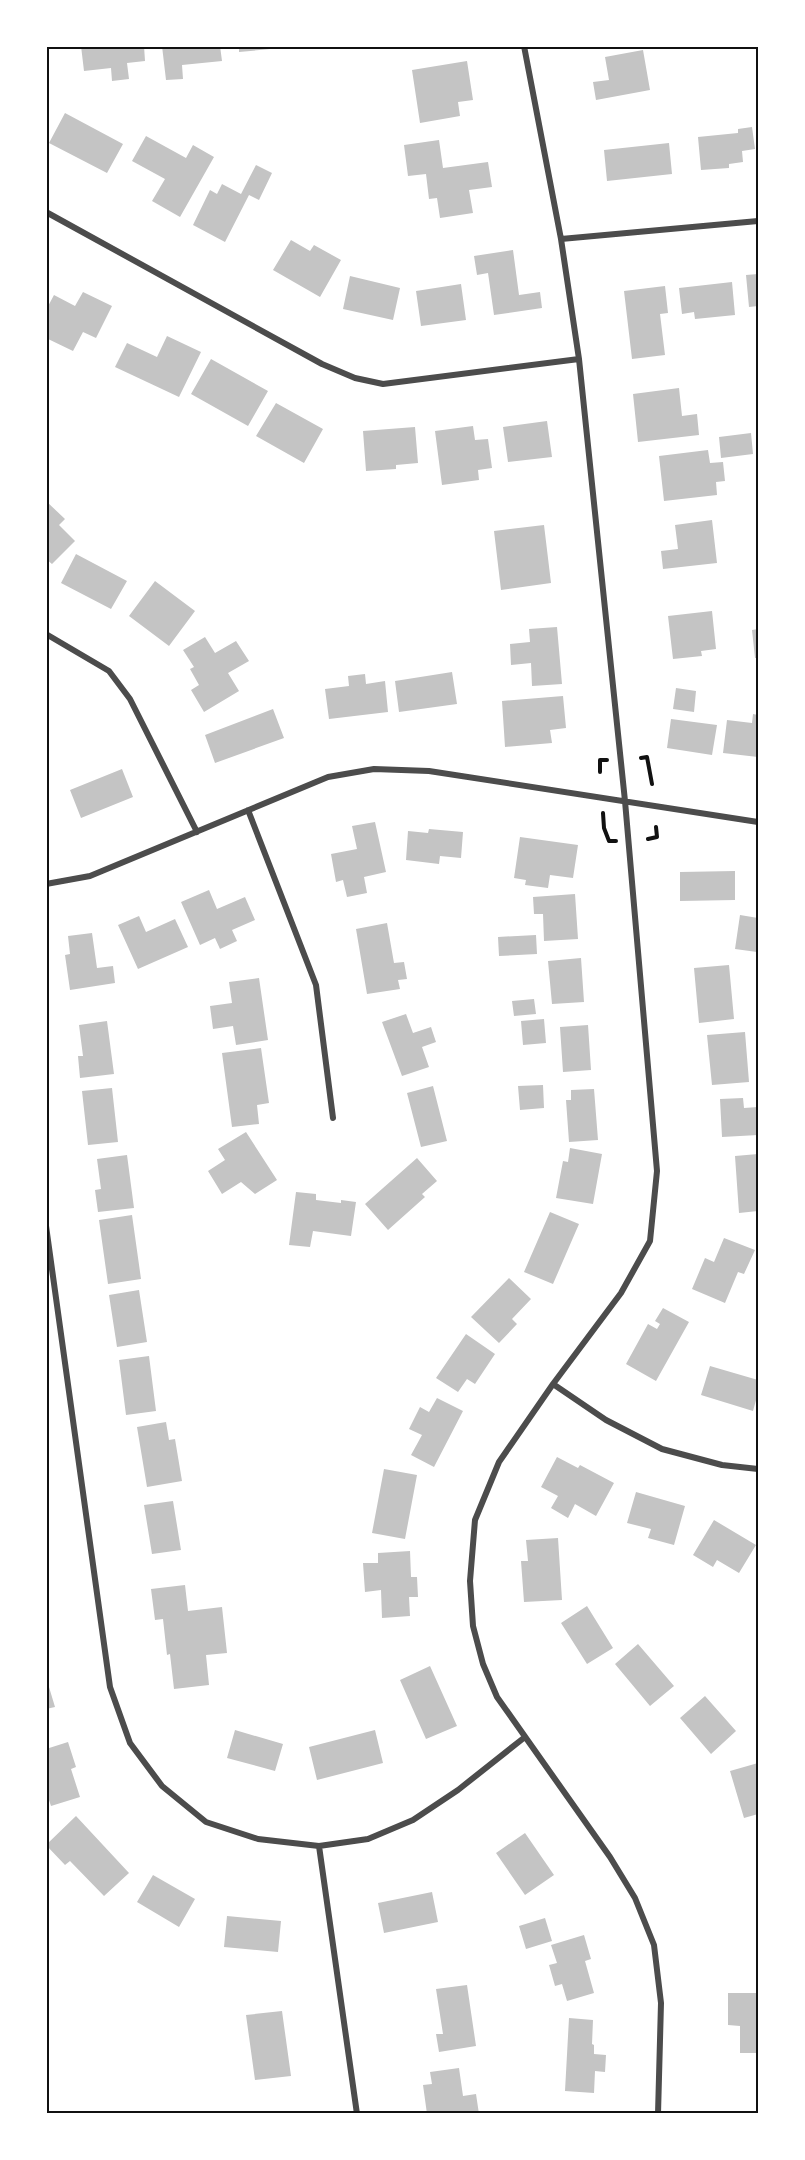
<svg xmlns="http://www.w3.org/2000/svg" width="805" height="2160" font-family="'PT Sans',sans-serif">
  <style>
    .building { fill: #c4c4c4 }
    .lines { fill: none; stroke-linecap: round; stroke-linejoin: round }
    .path { stroke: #111; stroke-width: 4 }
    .minor { stroke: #4c4c4c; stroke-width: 6 }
    .neatline { fill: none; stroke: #111; stroke-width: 2 }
  </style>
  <rect width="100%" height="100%" fill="#fff"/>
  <path class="building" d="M81,46H144L145,61L127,63L129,79L112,81L111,68L84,71Z
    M162,46H220L222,61L182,65L183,79L166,80Z
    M239,46H281V48L239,52Z
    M643,50L650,90L596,100L593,82L609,80L605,57Z
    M467,61L473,100L458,102L460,116L420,123L412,70Z
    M65,113L123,144L107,173L49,143Z
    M752,127L755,149L742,151L743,162L729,164V168L701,170L698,137L738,133V129Z
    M146,136L186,158L193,145L214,157L180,217L152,201L165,179L132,161Z
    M439,140L443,168L488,162L492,187L469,190L473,213L440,218L437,198L429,199L426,174L408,176L404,145Z
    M669,143L672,174L607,181L604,150Z
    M256,165L272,173L259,200L249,195L225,242L193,225L210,190L217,194L222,184L241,194Z
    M291,240L310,251L314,245L341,260L320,297L273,270Z
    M513,250L519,295L540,292L542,308L494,315L488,273L477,275L474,256Z
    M758,274V306L749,307L746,275Z
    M350,276L400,288L393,320L343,309Z
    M732,282L735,315L695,319L694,312L682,314L679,288Z
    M461,284L466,320L421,326L416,291Z
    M665,286L668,313L660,314L665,355L632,359L624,291Z
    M83,292L112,306L96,338L83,332L73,351L46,338V310L54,295L75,306Z
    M167,336L201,352L179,397L115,367L127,343L157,357Z
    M211,359L268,391L248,426L191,394Z
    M679,388L682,416L697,414L699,435L638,442L633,394Z
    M276,403L323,429L304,463L256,436Z
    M547,421L552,457L508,462L503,427Z
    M473,426L475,440L488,439L492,468L478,470L479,480L442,485L435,431Z
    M415,427L418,463L396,465V469L366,471L363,431Z
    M751,433L753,454L721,458L719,437Z
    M708,450L710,463L723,462L725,481L716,482L717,495L664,501L659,456Z
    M46,501L65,519L59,525L75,541L52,564L46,559Z
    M712,520L717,563L663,569L661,551L678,549L675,525Z
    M544,525L551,583L501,590L494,531Z
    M76,554L127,581L111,609L61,583Z
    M155,581L195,611L169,646L129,616Z
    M712,611L716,649L701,651L702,656L673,659L668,616Z
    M557,627L562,684L532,686L531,663L511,665L510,644L530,642L529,629Z
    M758,629V658H755L752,630Z
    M205,637L215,653L236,641L249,661L228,673L239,691L204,712L191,690L199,685L190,669L194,667L183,650Z
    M452,672L457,704L399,712L395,681Z
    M365,674L366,684L385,681L388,712L329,719L325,689L349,686L348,676Z
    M676,688L696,691L694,712L673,709Z
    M563,696L566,728L550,730L552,743L505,747L502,701Z
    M273,709L284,738L215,763L205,735Z
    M753,714L758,715V757L723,753L727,720L752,723Z
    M671,719L717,725L712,755L667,748Z
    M122,769L133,797L81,818L70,790Z
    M375,822L386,872L364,877L367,893L347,897L343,880L336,882L331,854L357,849L352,826Z
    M429,829L463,832L461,858L440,856L439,864L406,860L408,831L428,833Z
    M520,837L578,845L573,878L550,875L548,888L525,885L526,880L514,878Z
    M735,871V900L680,901V872Z
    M209,890L217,909L245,897L255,920L232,930L237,941L220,949L215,938L200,945L181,902Z
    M575,894L578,939L544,941L543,914H534L533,897Z
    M740,915L758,918L757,952L735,949Z
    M139,916L146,932L175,919L188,947L138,969L118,925Z
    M387,923L394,963L404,962L407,979L398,980L400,989L367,994L356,929Z
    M92,933L97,968L113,966L115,983L70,990L65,955L70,954L68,936Z
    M536,935L537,954L499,956L498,937Z
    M581,958L584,1002L552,1004L548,961Z
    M729,965L734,1019L699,1023L694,968Z
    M259,978L268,1040L236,1045L233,1026L213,1029L210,1006L232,1003L229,982Z
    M534,999L536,1014L514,1016L512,1001Z
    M406,1014L413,1033L431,1027L436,1042L422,1047L429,1067L402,1076L382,1022Z
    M544,1019L546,1043L523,1045L521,1021Z
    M107,1021L114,1074L80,1078L78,1056H83L79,1025Z
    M588,1025L591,1070L563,1072L560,1027Z
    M745,1032L749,1082L712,1085L707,1035Z
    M261,1048L269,1103L257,1105L259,1124L232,1127L222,1053Z
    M543,1085L544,1108L520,1110L518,1086Z
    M433,1086L447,1141L421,1147L407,1093Z
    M112,1088L118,1142L88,1145L82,1091Z
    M594,1089L598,1140L569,1142L566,1100H571V1090Z
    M743,1098L744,1108L758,1107V1135L722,1137L720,1099Z
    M246,1132L277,1180L255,1194L241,1182L222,1194L208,1171L225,1160L218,1149Z
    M570,1148L602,1154L593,1204L556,1198L563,1161L568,1162Z
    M758,1154V1211L739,1213L735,1156Z
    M127,1155L134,1208L98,1212L95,1190L101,1189L97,1159Z
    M417,1158L437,1181L422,1194L425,1197L388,1230L365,1204Z
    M296,1192L316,1194V1200L341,1203V1200L356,1202L351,1236L313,1231L310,1247L289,1245Z
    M550,1212L579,1224L553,1284L524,1272Z
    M132,1215L141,1279L108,1284L99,1220Z
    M724,1238L755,1250L744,1274L738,1272L725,1303L692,1289L705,1258L714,1262Z
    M509,1278L531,1299L512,1319L517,1324L499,1343L471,1317Z
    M139,1290L147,1342L117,1347L109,1295Z
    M663,1308L689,1322L656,1381L626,1364L648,1324L657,1329L660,1324L655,1321Z
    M466,1334L495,1354L475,1384L467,1379L458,1392L436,1378Z
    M149,1356L156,1411L126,1415L119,1360Z
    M710,1366L758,1380V1393L753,1411L701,1395Z
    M437,1398L463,1411L434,1467L411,1455L422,1435L409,1429L420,1407L429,1412Z
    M166,1422L169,1440L175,1439L182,1481L147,1487L137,1427Z
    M557,1457L578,1468L580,1465L614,1483L596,1516L575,1504L568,1518L551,1508L558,1496L541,1487Z
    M384,1469L417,1475L405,1539L372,1533Z
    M636,1492L685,1506L674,1545L648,1538L651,1529L627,1523Z
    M173,1501L181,1550L152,1554L144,1505Z
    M714,1520L756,1545L739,1573L717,1560L713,1567L693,1555Z
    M558,1538L562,1600L524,1602L521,1561H528L526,1540Z
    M410,1551L411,1577H417L418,1597H409L410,1616L382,1618L381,1590L365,1592L363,1563H378V1553Z
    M185,1585L188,1611L222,1607L227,1653L206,1655L209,1685L174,1689L170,1654L167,1655L163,1619L155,1620L151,1589Z
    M587,1606L613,1648L587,1664L561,1623Z
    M638,1644L674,1686L650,1706L615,1664Z
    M430,1666L457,1726L426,1739L400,1680Z
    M46,1677L55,1707L46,1709Z
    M705,1696L736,1731L711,1754L680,1718Z
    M235,1730L283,1744L275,1771L227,1758Z
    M375,1730L383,1763L317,1780L309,1747Z
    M68,1742L76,1767L71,1769L80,1797L51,1806L46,1791V1749Z
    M758,1763V1814L744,1818L730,1771Z
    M76,1816L129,1873L104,1896L70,1861L65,1865L46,1845Z
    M525,1833L554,1875L525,1895L496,1853Z
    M153,1875L195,1899L179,1927L137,1902Z
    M432,1892L438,1922L384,1933L378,1903Z
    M227,1916L281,1921L278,1952L224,1947Z
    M545,1918L552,1941L526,1949L519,1926Z
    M584,1935L591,1959L585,1961L594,1993L567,2001L562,1984L555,1986L549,1965L557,1963L551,1945Z
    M467,1985L476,2046L439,2052L436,2034H443L436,1989Z
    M728,1993H758V2053H740V2026L728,2025Z
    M282,2011L291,2076L255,2080L246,2015Z
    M569,2018L593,2020L592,2044L594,2045V2054L606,2055L605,2072L595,2071L594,2093L565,2091Z
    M459,2068L463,2096L476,2094L479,2114H427L423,2085L432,2084L430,2072Z"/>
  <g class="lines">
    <path class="path" d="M641,758L647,757L652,784
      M600,772V760H607
      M603,813L604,828L609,841H616
      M648,839L657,837L656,827"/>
    <path class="minor" d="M524,46L561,239L579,359L625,801L657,1171L650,1241L621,1293L553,1384L499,1462L475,1520L470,1581L473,1626L483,1664L497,1697L610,1857L635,1898L654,1945L661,2003L658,2114
      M46,212L322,364L355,378L383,384L579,359
      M561,239L758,221
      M46,634L109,671L130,699L197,832
      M248,810L316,985L333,1118
      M46,884L90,876L328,777L374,769L429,771L758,822
      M46,1226L110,1687L130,1743L162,1786L206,1822L258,1839L319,1846L368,1839L413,1820L458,1790L525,1737
      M553,1384L606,1420L662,1449L722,1465L758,1469
      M319,1846L357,2114"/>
  </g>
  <rect width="805" height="2160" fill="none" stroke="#ffffff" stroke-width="96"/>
  <rect x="48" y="48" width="709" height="2064" class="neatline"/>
</svg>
